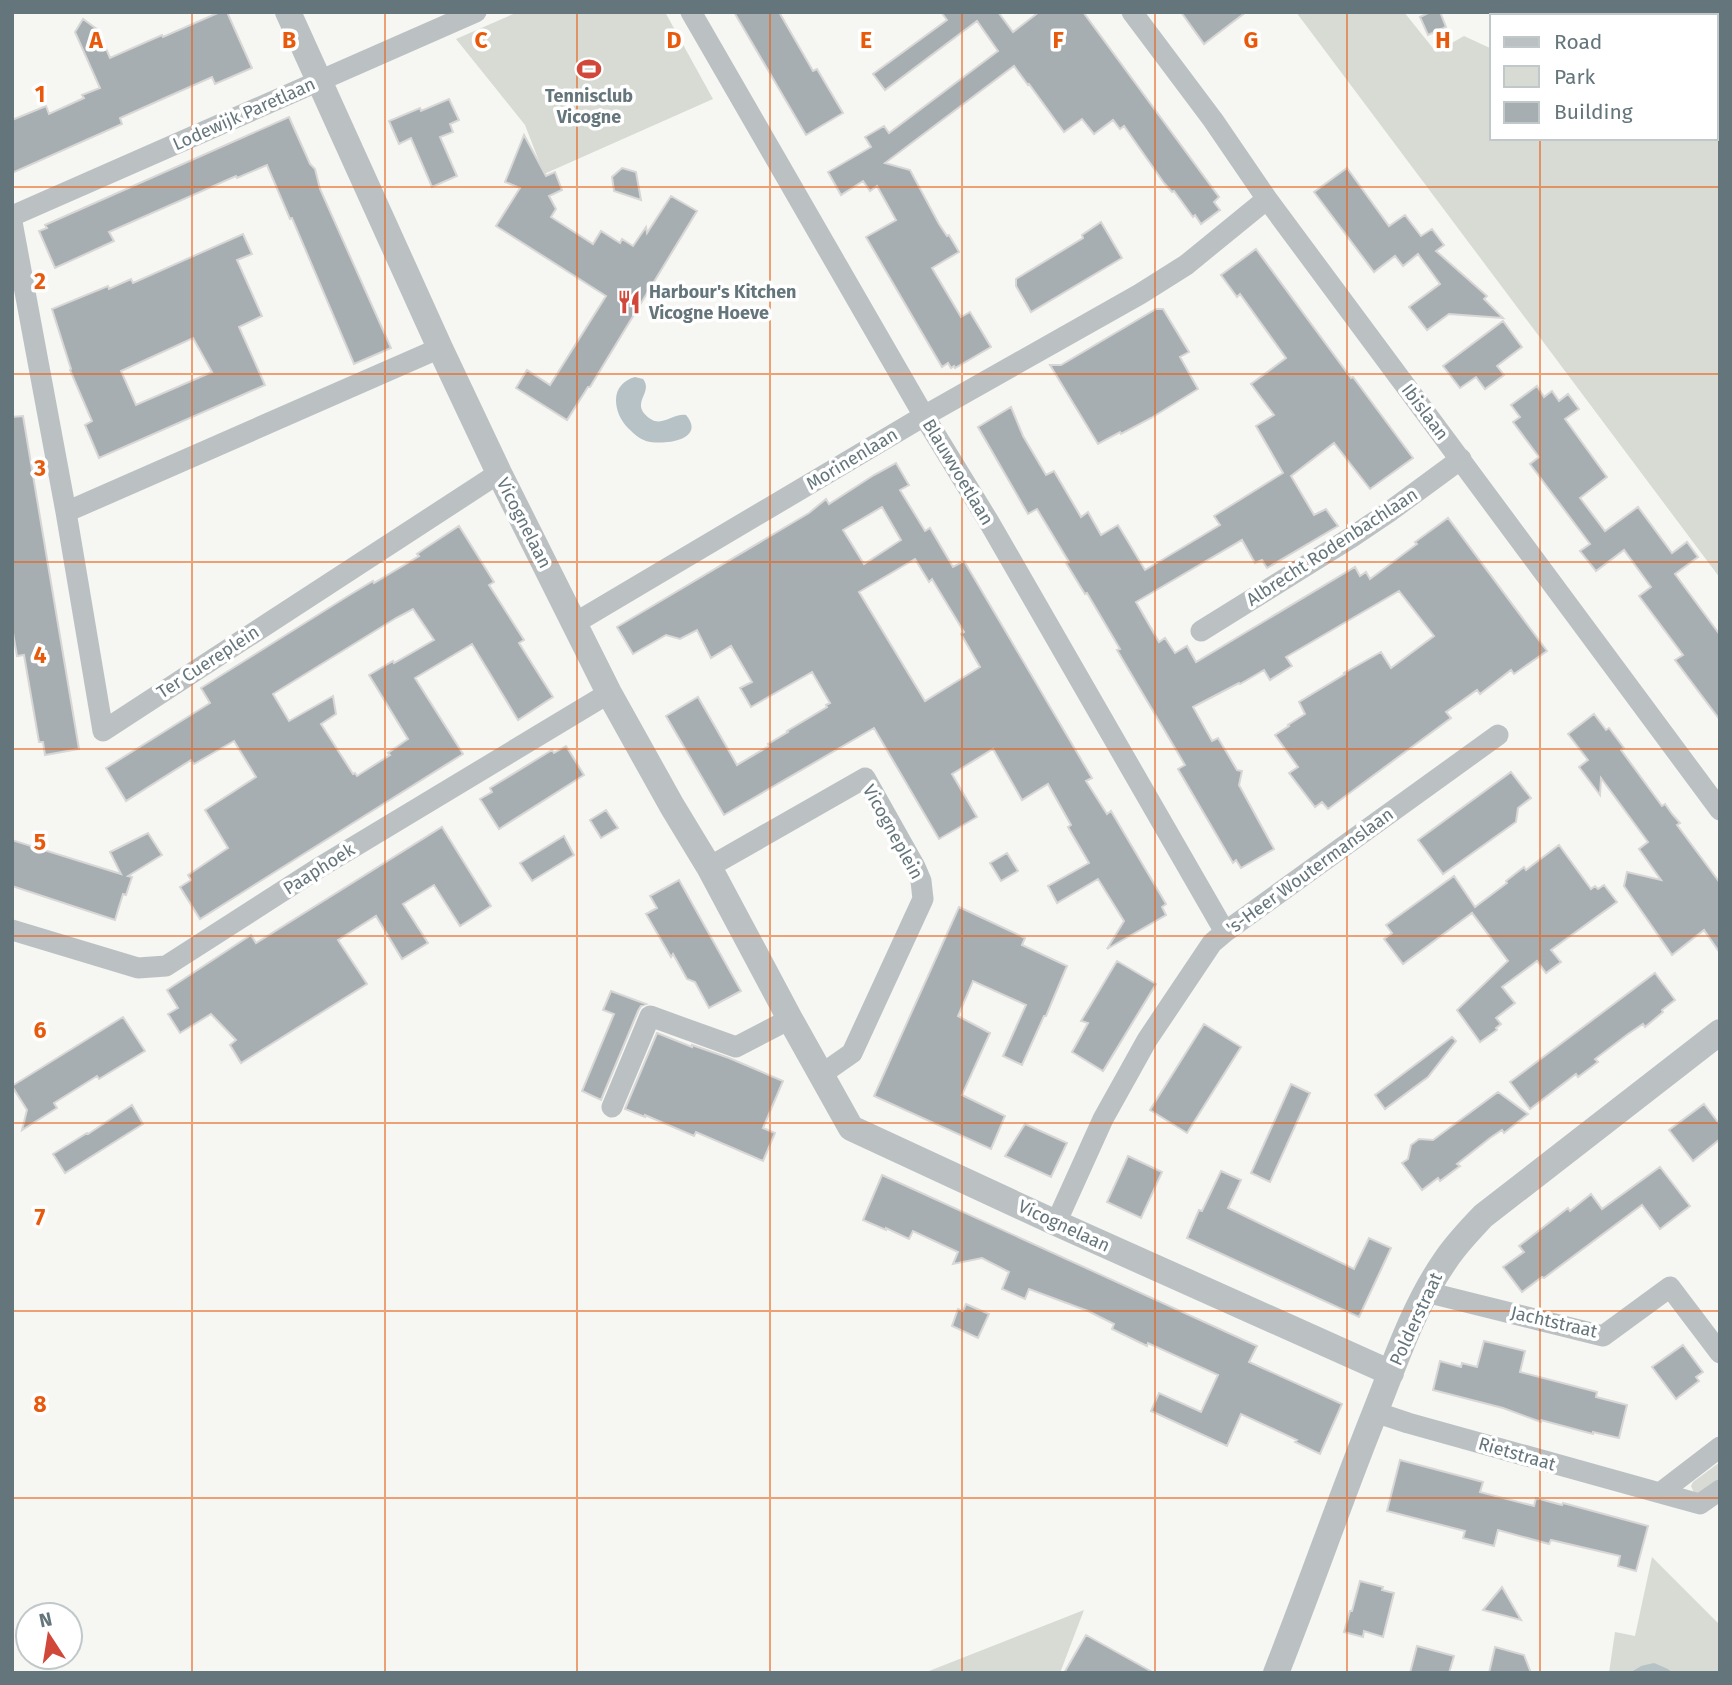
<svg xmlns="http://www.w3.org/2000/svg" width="1732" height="1685" font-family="'Fira Sans',sans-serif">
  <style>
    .green { fill: #d7dbd3 }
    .water { fill: #b6c2c5 }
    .building { fill: #a6aeb2; stroke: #d8d7d6; stroke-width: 2; fill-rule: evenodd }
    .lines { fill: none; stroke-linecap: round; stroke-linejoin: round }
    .minor { stroke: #bbc1c3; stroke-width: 21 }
    .tertiary { stroke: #bbc1c3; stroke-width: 26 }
    .grid { fill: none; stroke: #e8590c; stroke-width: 2; stroke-opacity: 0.55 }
    .labels { text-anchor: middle; stroke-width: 7; stroke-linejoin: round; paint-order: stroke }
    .poi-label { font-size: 18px; font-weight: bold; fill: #64757b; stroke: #fff }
    .street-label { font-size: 18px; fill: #64757b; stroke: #fff }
    .grid-label { font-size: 23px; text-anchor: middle; font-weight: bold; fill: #e8590c; stroke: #fff; stroke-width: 7; stroke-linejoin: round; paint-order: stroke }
  </style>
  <rect width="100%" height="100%" fill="#f6f6f3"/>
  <path class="green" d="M518,12H665L713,99L544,174L525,125L456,39Z
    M1296,12H1404L1436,52L1464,36L1492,49V138H1716V16H1577L1580,12H1720V578Z
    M1720,1462V1481L1701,1495L1694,1493L1691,1486L1693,1482Z
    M1652,1557L1720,1625V1673H1673L1668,1669L1641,1666L1629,1673H1609L1615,1632L1635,1636Z
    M1084,1610L1060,1673H924Z"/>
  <path class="water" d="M635,377L643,379C654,393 629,403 649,418C662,428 673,413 686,415C707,440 663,446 646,441C640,439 634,434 629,429C621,421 616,411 616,400C616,388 624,380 635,377Z
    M1654,1663L1668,1669L1673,1673H1629L1641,1666Z"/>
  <path class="building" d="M220,12H227L252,68L215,84L212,77L167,97L120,118L122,124L12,173V120L46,106L49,114L84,98L82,95L100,88L75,32L83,19L98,30L110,58L162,35L163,37Z
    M734,12H779L813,71L817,69L843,113L806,135Z
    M941,12H998L1013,32L1039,12H1083L1219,197L1214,202L1220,210L1201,224L1195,215L1193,217L1174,191L1172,192L1164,183L1124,126L1120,129L1113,120L1094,134L1082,119L1064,132L1029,84L1028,85L1014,66L885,163L910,170L939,224L947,236L949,235L959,252L932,268L961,317L970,312L991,347L955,368L954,366L951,368L948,363L942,367L866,237L896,220L877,186L870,191L863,181L841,195L828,172L871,147L865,137L884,126L889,133L998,51L977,21L885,90L873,74L947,20Z
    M1181,12H1246L1204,44Z
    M1430,12H1440L1446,27L1428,35L1420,17Z
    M449,99L459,120L450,124L453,132L440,137L457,176L432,187L411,138L399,144L389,121L420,108L421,111Z
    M289,117L310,164L315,169L320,189L391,348L354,364L292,218L290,219L267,165L237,178L236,176L109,232L114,241L55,268L39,231L47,228L45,225Z
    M524,135L546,176L555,172L562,190L549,196L556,209L551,217L593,244L601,231L620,243L622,239L633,246L646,227L647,233L671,196L697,211L590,387H588L567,420L516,388L527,370L550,385L606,296L496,226L520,188L505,182Z
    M622,168L636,172L641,200L614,191L612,177Z
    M1347,168L1389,226L1405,215L1421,236L1432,229L1444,245L1436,251L1487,296L1484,299L1503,318L1449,314L1427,330L1409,307L1440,284L1418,254L1403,266L1395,256L1374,272L1314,192Z
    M1101,222L1122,258L1031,312L1016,286V279L1083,238L1082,235Z
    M243,234L252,254L237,260L262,316L239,327L265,385L99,458L85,425L92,421L70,370L71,369L52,309L108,286L109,289L131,279L133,283ZM193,338L212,372L136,405L121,371Z
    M1256,249L1351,378L1353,377L1413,458L1370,489L1334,443L1291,476L1314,515L1326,509L1338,526L1267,568L1262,560L1255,563L1242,540L1136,602L1159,642L1165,638L1175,653L1187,646L1196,662L1355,567L1360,576L1366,572L1370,579L1417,544L1415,542L1448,518L1547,651L1514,674L1511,670L1480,694L1477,690L1446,712L1451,718L1328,809L1322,802L1315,807L1289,773L1298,767L1275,735L1289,726L1288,725L1305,714L1299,702L1345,674L1344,673L1381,652L1391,668L1434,636L1399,591L1286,657L1292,666L1270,680L1264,670L1240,684L1239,683L1193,707L1212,741L1218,738L1237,770L1242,771L1239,785L1274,849L1241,868L1236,860L1233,863L1178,769L1185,765L1117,650L1120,649L1087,593L1085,594L1066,563L1069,562L1037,509L1028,514L978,427L1011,407L1023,436L1046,475L1054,471L1081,517L1088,512L1101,535L1118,525L1145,570L1220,525L1214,516L1283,473L1256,426L1274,415L1251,384L1286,358L1240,294L1237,297L1221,275Z
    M1156,309H1163L1189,352L1180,357L1198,389L1151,418L1121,434L1120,432L1098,444L1050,365H1061Z
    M1503,321L1522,347L1497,366L1504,375L1485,389L1476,377L1460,388L1443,366Z
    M1537,386L1544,397L1552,391L1559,401L1568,394L1579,409L1565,419L1607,477L1580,498L1605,531L1638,507L1672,553L1687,542L1698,557L1675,574L1720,635V720L1675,660L1683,655L1639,596L1651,587L1624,550L1596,571L1580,551L1590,544L1530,464L1539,457L1513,422L1520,417L1511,405Z
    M23,416L79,749L45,755L43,742H39L24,655L17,656L12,627V417Z
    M896,463L909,485L900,490L925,531L930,528L953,567L964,561L1092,778L1086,781L1107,814L1111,811L1166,904L1162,907L1166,915L1107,949L1124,921L1098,879L1057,903L1048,886L1089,863L1068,827L1071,825L1048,784L1022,800L993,749L952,774L977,817L939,839L874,728L724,815L666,716L698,697L737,765L769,746L768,744L788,732L787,731L827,707L826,705L830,703L812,672L751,707L740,688L752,682L731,646L711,658L697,630L680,639L666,635L633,654L617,627L809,513L826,499L829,504L874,475ZM882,507L901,540L864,564L843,530ZM915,559L929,582L932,579L964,632L961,634L980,667L925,701L859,592Z
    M459,526L494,582L489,585L524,640L519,643L553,697L518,720L472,644L415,678L463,754L200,919L180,887L191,880L188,875L228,848L205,810L256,777L234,741L194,764L191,760L126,801L106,768L210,703L201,688L348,596L373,581L374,583L419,556L417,554L424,549ZM413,609L434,640L394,663L393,661L369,675L408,739L388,753L390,755L357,776L355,773L353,774L321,724L336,714L333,696L289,721L273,694L396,618Z
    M1594,714L1606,730L1609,728L1624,748L1621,750L1662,806L1665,804L1672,814L1680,823L1677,825L1720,883V953L1704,930L1672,955L1624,886L1627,872L1661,880L1639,849L1648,842L1601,778L1600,795L1579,767L1588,760L1568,734Z
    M566,746L584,775L499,829L480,799L492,792L490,788L552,750L554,753Z
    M1511,772L1531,798L1518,808L1516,822L1443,874L1418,840Z
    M606,810L618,828L601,838L590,820Z
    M442,827L491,906L460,926L434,885L403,904L428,943L402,959L376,916L338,940L367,984L241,1063L230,1045L236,1040L211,1014L180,1033L168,1014L178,1008L167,990L251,935L256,943Z
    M148,833L162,855L128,876L132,877L126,895L123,894L115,920L12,886V840L121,874L110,852Z
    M564,836L574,855L532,881L520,863Z
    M1559,845L1591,889L1595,886L1598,889L1604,885L1617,902L1551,950L1561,962L1546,973L1537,961L1502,987L1515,1003L1496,1018L1501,1024L1496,1028L1497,1030L1480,1042L1457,1010L1508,961L1472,913L1403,964L1384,939L1392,933L1386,925L1454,876L1475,907L1507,883L1506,881L1524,867L1526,870Z
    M1007,853L1018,871L1001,881L990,863Z
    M679,880L741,991L709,1008L695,982L687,979L673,954L671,957L646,914L657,908L650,896Z
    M959,907L1025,938L1022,945L1067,966L1046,1016H1044L1022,1065L1003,1056L1026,1005L973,981L958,1016L990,1033L962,1095L1005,1116L991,1149L874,1096Z
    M1117,961L1156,984L1103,1071L1072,1052L1088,1023L1081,1021Z
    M1655,973L1675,1000L1662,1010L1663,1012L1645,1027L1643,1024L1628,1034L1595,1059L1598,1062L1578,1077L1576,1074L1530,1109L1510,1082Z
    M611,991L646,1004L641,1006L638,1011L601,1100L582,1091L614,1014L603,1010Z
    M123,1017L145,1051L99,1079L97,1076L54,1103L57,1108L22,1130L27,1110L12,1086Z
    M1204,1024L1241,1047L1187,1133L1150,1110Z
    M657,1033L692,1047V1045L729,1058L783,1081L763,1128L775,1133L763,1161L696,1132L694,1136L645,1115V1117L625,1109Z
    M1452,1037L1456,1041L1428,1077L1385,1109L1375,1095Z
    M1291,1084L1310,1093L1270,1182L1251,1173Z
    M1498,1092L1528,1114L1504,1133L1502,1130L1490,1138L1457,1164L1460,1166L1440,1181L1438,1178L1422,1190L1402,1163L1408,1159L1411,1145L1419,1139L1433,1140Z
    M1704,1104L1720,1125V1139L1693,1161L1669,1130Z
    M132,1105L143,1124L65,1173L53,1154L87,1133L88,1134Z
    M1025,1124L1067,1143L1051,1177L1005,1156Z
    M1128,1156L1162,1172L1141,1218L1107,1202Z
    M1660,1167L1690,1206L1660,1229L1642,1205L1544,1278L1542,1277L1522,1292L1503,1267L1524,1252L1519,1246L1568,1208L1570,1211L1591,1194L1602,1209Z
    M1221,1171L1241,1180L1228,1208L1354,1269L1369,1238L1391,1248L1359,1317L1187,1238L1199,1210L1202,1211Z
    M882,1175L1257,1346L1249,1362L1342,1404L1320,1454L1295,1442L1297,1440L1241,1414L1227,1446L1151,1411L1159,1393L1201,1412L1218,1375L1148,1343L1147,1346L1112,1329L1114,1324L1088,1311L1029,1289L1025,1299L1002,1289L1009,1272L982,1258L953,1264L958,1252L913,1231L909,1239L886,1228V1230L863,1220Z
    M966,1304L989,1314L978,1338L952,1326L958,1309L963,1311Z
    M1484,1341L1525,1351L1520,1372L1597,1392L1596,1397L1627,1405L1619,1438L1593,1432V1434L1541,1420V1422L1503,1408L1433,1390L1440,1361L1461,1367L1462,1363L1477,1367Z
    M1683,1345L1703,1372L1696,1377L1699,1381L1676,1399L1652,1367Z
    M1400,1460L1483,1482L1480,1492L1534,1506L1536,1498L1562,1505L1563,1503L1648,1526L1636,1571L1618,1566L1620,1556L1551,1540L1549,1544L1498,1530L1494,1546L1463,1538L1465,1531L1387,1511Z
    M1360,1581L1383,1587L1382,1590L1394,1593L1383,1637L1364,1631L1363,1637L1344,1632L1350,1611H1352Z
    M1502,1587L1521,1620L1483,1610Z
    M1086,1635L1154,1673H1064Z
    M1417,1646L1454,1656L1449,1673H1410Z
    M1495,1647L1524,1655L1531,1673H1489Z"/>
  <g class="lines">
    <path class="minor" d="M691,12L924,416L989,522L1225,932
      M1132,12L1213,120L1267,199L1720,810
      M12,216L476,12
      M12,222L66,512L440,348
      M66,512L103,731L499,473
      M575,623L924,416L1140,294L1186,265L1267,199
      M1201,631L1352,537L1389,512L1461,459
      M709,867L865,778L915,867L921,881L923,899L852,1053L822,1074
      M12,930L138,968L166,966L317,869L609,693
      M612,1107L650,1016L736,1047L790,1019
      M1056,1223L1103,1119L1147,1040L1212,943L1225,932L1498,735
      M1426,1292L1603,1336L1670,1287L1720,1353
      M1375,1412L1408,1423L1660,1493L1720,1447
      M1660,1493L1700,1504L1720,1490"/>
    <path class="tertiary" d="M288,12L440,348L499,473L609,693L672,806L709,867L790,1019L851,1128L1056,1223L1391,1373
      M1276,1673C1310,1587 1340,1500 1374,1415C1394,1365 1414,1305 1445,1261C1456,1244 1469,1231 1483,1216L1720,1032"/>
  </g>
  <path class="grid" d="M192,12V1673M385,12V1673M577,12V1673M770,12V1673M962,12V1673M1155,12V1673M1347,12V1673M1540,12V16M1540,138V1673M12,187H1720M12,374H1720M12,562H1720M12,749H1720M12,936H1720M12,1123H1720M12,1311H1720M12,1498H1720"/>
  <defs>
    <g id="stadium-bare" transform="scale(1.89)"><path d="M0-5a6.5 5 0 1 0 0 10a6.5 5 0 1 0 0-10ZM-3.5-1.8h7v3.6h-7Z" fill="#d14739" stroke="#fff" stroke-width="2.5" paint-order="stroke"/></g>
    <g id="restaurant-bare" transform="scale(1.89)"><path d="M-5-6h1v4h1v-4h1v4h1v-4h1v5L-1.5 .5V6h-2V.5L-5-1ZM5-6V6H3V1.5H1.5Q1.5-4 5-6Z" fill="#d14739" stroke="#fff" stroke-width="2.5" paint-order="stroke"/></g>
  </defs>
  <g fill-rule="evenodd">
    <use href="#stadium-bare" x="589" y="69"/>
    <use href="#restaurant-bare" x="629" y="302"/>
  </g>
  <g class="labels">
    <g class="poi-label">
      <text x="589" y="102">Tennisclub<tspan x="589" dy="21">Vicogne</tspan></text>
      <text x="649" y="298" text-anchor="start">Harbour's Kitchen<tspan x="649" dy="21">Vicogne Hoeve</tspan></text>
    </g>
    <g class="street-label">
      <text transform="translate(244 114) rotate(-24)" y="6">Lodewijk Paretlaan</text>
      <text transform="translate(1425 412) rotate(53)" y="6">Ibislaan</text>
      <text transform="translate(852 459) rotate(-31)" y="6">Morinenlaan</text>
      <text transform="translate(958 472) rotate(59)" y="6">Blauwvoetlaan</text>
      <text transform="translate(524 523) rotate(63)" y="6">Vicognelaan</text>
      <text transform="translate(1332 547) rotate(-33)" y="6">Albrecht Rodenbachlaan</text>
      <text transform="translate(208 662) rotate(-33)" y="6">Ter Cuereplein</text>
      <text transform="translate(893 832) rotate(61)" y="6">Vicogneplein</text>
      <text transform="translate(319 869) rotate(-32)" y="6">Paaphoek</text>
      <text transform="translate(1310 871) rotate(-36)" y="6">'s-Heer Woutermanslaan</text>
      <text transform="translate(1064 1226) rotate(25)" y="6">Vicognelaan</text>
      <text transform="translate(1416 1319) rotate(-65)" y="6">Polderstraat</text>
      <text transform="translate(1554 1322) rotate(13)" y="6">Jachtstraat</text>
      <text transform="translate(1517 1454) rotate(16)" y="6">Rietstraat</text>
    </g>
  </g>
  <g class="grid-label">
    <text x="96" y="48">A</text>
    <text x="289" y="48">B</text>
    <text x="481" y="48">C</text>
    <text x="674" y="48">D</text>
    <text x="866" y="48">E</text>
    <text x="1058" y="48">F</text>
    <text x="1251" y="48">G</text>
    <text x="1443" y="48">H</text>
    <text x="40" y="102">1</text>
    <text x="40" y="289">2</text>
    <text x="40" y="476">3</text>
    <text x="40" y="663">4</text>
    <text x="40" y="850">5</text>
    <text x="40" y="1038">6</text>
    <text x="40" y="1225">7</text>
    <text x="40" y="1412">8</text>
  </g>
  <rect width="1732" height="1685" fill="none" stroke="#64757b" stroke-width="28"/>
  <rect x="1490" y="14" width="228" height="126" fill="#ffffff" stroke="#c1c8ca" stroke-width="2"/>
  <rect x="1504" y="37" width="35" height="10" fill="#bbc1c3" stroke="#c1c8ca" stroke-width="2"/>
  <text x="1554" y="49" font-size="21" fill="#64757b">Road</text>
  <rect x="1504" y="66" width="35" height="21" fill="#d7dbd3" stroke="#c1c8ca" stroke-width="2"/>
  <text x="1554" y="84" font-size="21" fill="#64757b">Park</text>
  <rect x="1504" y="102" width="35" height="21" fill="#a6aeb2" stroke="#c1c8ca" stroke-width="2"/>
  <text x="1554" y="119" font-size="21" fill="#64757b">Building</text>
  <g transform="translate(49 1636) rotate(348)"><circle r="33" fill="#ffffff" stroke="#c1c8ca" stroke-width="2"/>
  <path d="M0-5L12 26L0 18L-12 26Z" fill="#d14739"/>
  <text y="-10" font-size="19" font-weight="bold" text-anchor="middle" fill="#64757b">N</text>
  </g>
</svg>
